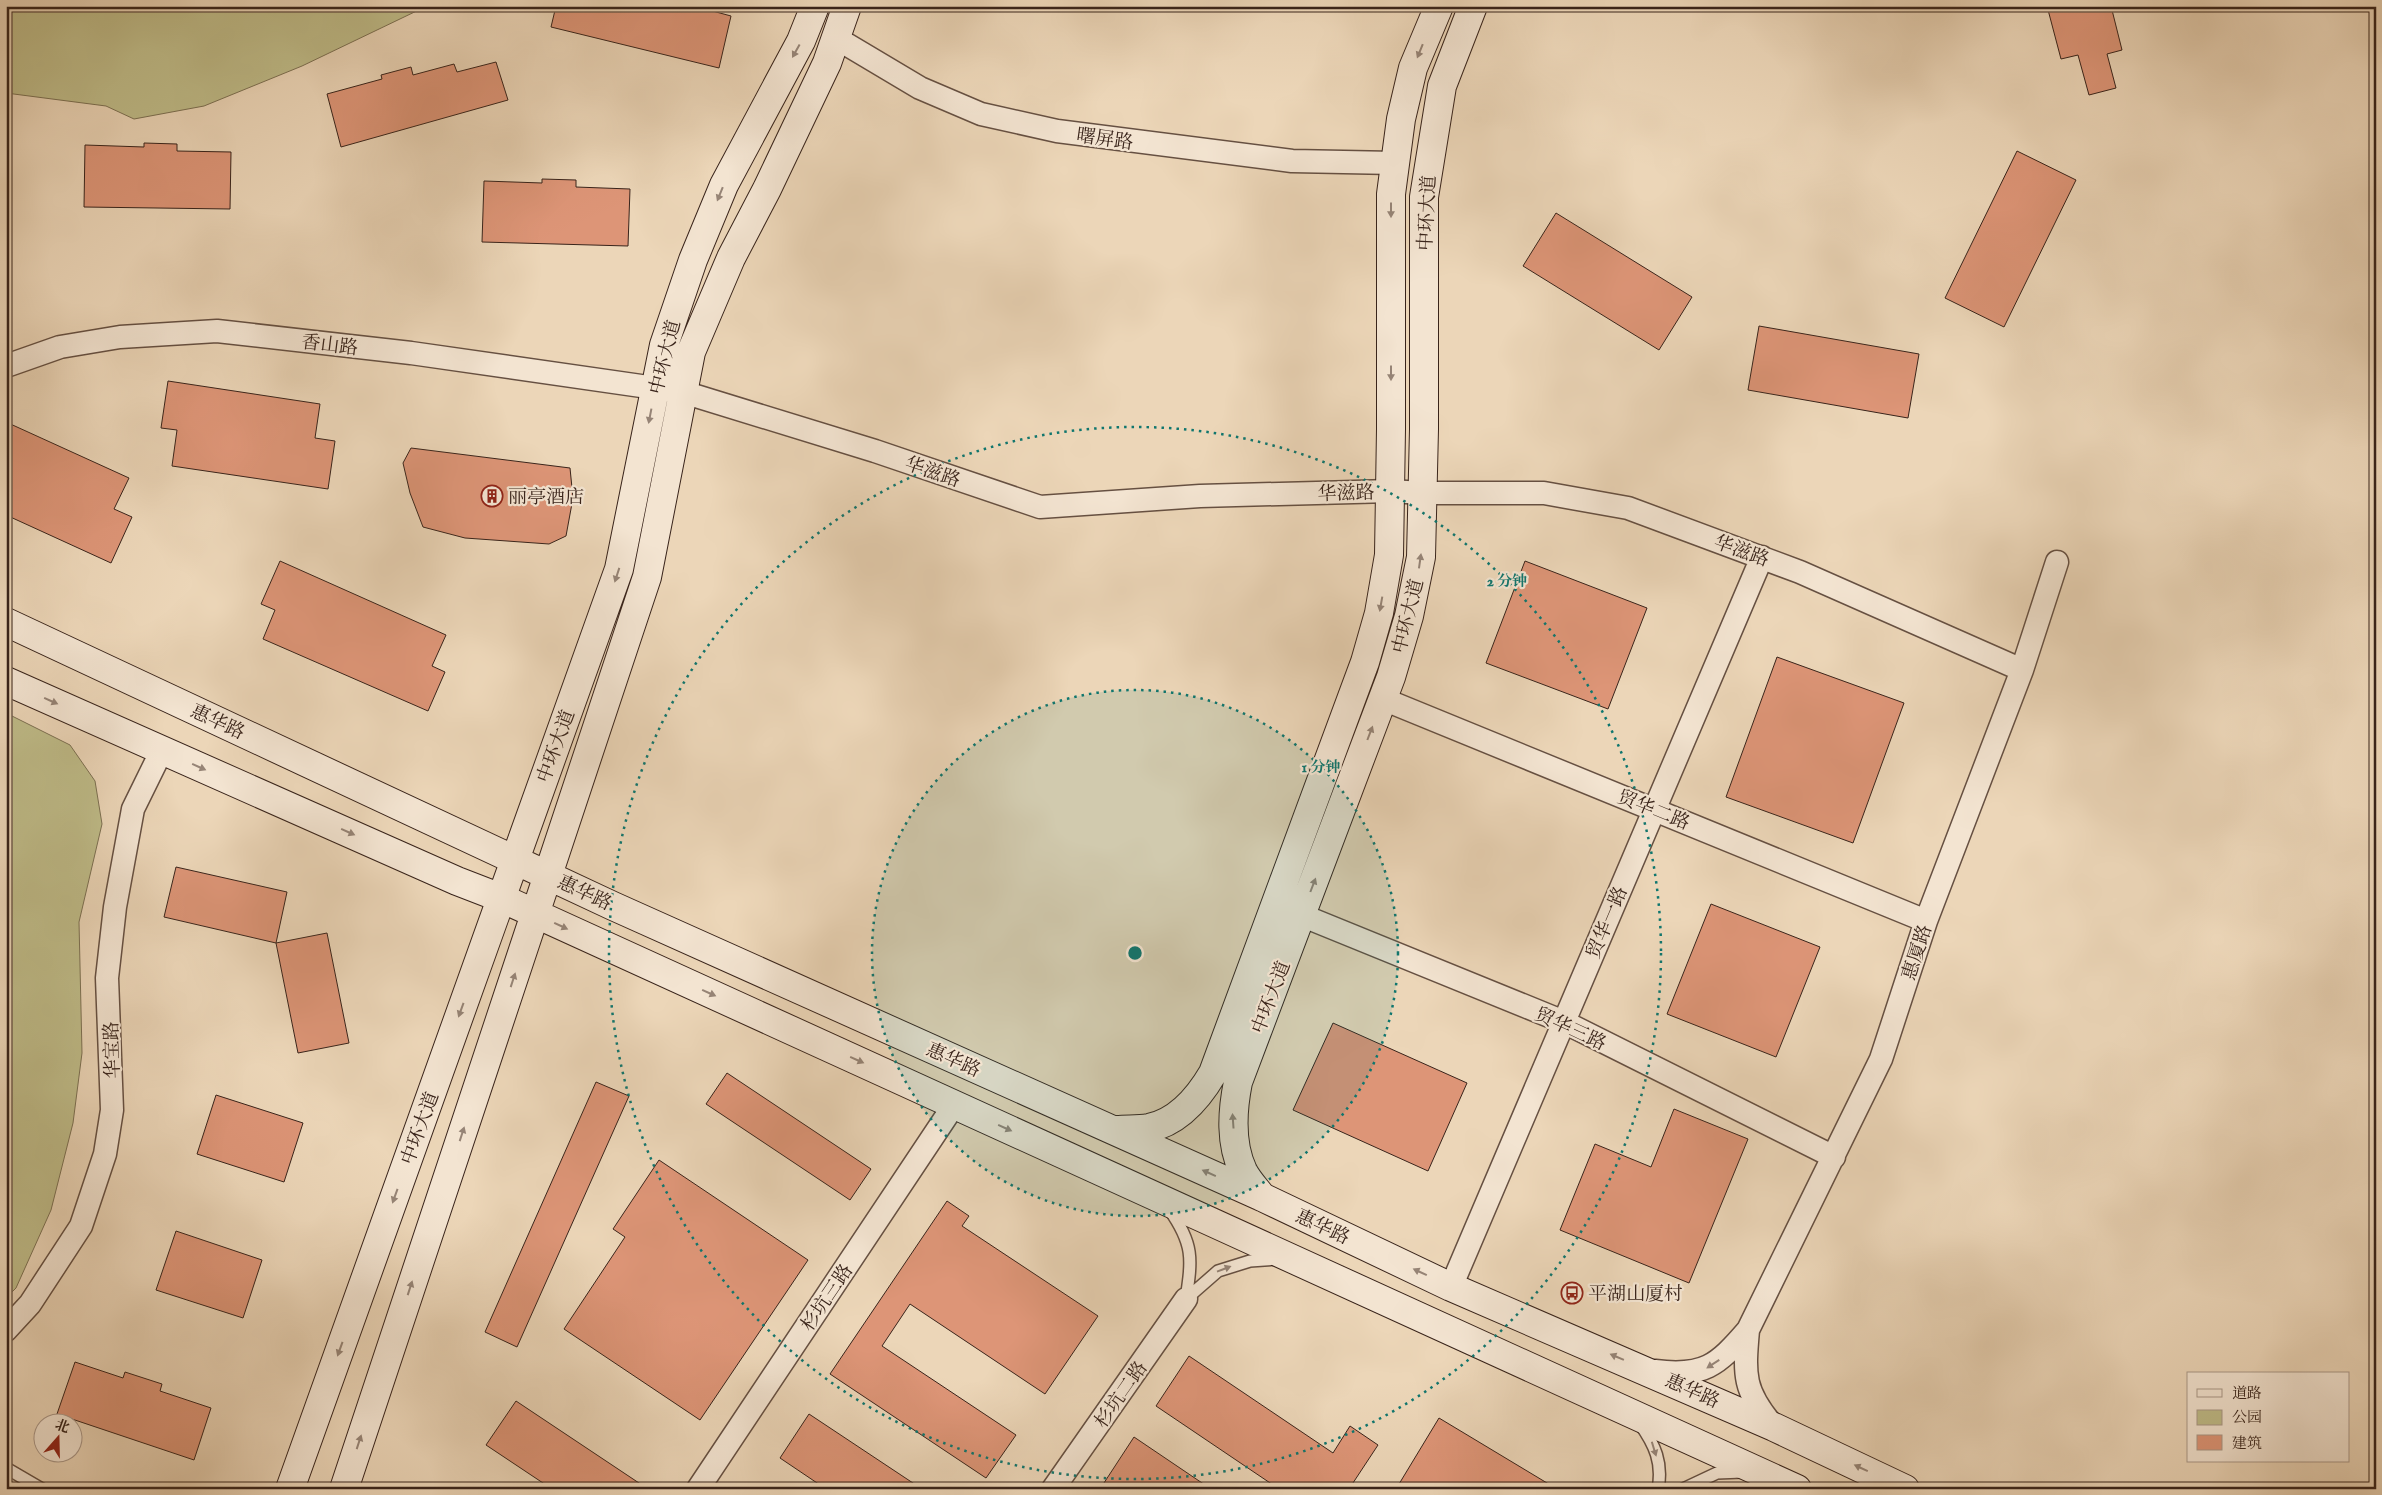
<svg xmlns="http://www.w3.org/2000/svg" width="2382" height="1495" font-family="'IM FELL English','Noto Serif SC',serif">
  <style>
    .green { fill: #bfbc89; stroke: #7c7052 }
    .building { fill: #dd9577; stroke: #39241b }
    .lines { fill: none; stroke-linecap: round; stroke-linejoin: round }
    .lane-casing { stroke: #665042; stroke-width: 14 }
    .street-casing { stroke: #665042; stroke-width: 25 }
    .secondary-casing { stroke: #39241b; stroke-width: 30 }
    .lane { stroke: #f3e4d1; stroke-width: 11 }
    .street { stroke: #f3e4d1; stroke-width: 22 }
    .secondary { stroke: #f3e4d1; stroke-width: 28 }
    .oneway { fill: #968476 }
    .ring { fill: none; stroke: #0f766e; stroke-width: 2.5; stroke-dasharray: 2.5 5 }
    .labels { text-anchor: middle; stroke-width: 4.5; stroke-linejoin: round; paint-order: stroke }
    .street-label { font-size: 19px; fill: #39241b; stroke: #f3e4d1 }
    .poi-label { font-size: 19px; fill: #39241b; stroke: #f3e4d1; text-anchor: start }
    .centre { fill: #0f766e; stroke: #f3e4d1; stroke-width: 2.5 }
    .ring-label { font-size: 15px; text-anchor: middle; font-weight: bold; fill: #0f766e; stroke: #f3e4d1; stroke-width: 4.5; stroke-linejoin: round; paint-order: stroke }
  </style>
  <rect width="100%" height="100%" fill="#ecd6b8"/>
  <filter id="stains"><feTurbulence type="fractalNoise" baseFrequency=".004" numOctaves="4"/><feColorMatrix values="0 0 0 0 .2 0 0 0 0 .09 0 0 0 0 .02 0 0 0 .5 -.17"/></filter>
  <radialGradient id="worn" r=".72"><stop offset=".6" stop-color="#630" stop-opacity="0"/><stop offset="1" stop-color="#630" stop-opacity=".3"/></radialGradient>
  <path class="green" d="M6,6H427L302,66L204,106L134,119L106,106L6,93Z
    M6,713L70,745L95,781L102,824L79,922L82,1053L73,1123L51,1210L16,1288L6,1298Z"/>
  <path class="building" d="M556,6H694L731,16L719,68L551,27Z
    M2047,6H2111L2122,50L2107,54L2116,88L2089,95L2078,55L2061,59Z
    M496,62L508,100L341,147L327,94L382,79L381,75L411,67L413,75L454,64L457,72Z
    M144,143L177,144V151L231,152L230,209L84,207L85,145L144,147Z
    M2017,151L2076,180L2004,327L1945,298Z
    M542,179L576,180V187L630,189L628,246L482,242L484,181L542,183Z
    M1556,213L1692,297L1659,350L1523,266Z
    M1759,326L1919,354L1908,418L1748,390Z
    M168,381L320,404L315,438L335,441L328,489L172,466L177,430L161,428Z
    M6,422L129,478L114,509L132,517L111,563L6,515Z
    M411,448L570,468L573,498L566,536L549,544L465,538L423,527L410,493L403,463Z
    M280,561L446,635L432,666L445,672L428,711L263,639L275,610L261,604Z
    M1525,561L1647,608L1608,709L1486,663Z
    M1777,657L1904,703L1853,843L1726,797Z
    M176,867L287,892L276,943L164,917Z
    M1711,904L1820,947L1776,1057L1667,1014Z
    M327,933L349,1043L298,1053L276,943Z
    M1333,1023L1467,1083L1428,1171L1293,1110Z
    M727,1073L871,1169L850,1200L706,1104Z
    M596,1082L629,1096L517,1347L485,1332Z
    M216,1095L303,1123L284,1182L197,1154Z
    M1674,1109L1748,1139L1689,1283L1560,1230L1595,1144L1651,1167Z
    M659,1160L808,1260L700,1420L564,1329L625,1237L613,1229Z
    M947,1201L969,1216L962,1226L1098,1316L1045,1394L910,1304L882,1346L1016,1435L986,1478L830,1374Z
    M176,1231L262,1260L243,1318L156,1290Z
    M1189,1356L1333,1453L1350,1426L1378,1445L1349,1489H1279L1156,1406Z
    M75,1362L123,1378L125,1372L162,1384L160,1391L211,1408L194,1460L57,1414Z
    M516,1401L648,1489H552L486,1445Z
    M809,1414L922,1489H826L780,1458Z
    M1439,1418L1557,1489H1396Z
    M1134,1437L1211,1489H1100Z"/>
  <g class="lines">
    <g class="lane-casing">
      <path id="lane" d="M1169,1209C1194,1244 1192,1259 1186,1299
        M1186,1299L1218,1271L1250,1261L1277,1259
        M1640,1424C1655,1445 1663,1463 1658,1489
        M6,1468L42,1489
        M1683,1489L1717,1473L1743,1472"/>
    </g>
    <g class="street-casing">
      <path id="street" d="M836,38L920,88L981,114L1057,131L1292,161L1395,163
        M6,366L60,347L120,337L217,331L411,353L683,392L875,451L1040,507L1200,496L1391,491L1422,493H1544L1628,508L1800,572L2022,670
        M1383,699L1926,921
        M1301,915L1564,1022L1834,1157
        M1451,1287L1762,557
        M6,1330L30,1304L81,1226L105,1154L112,1110L107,978L115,907L133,809L162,750
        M1748,1330C1744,1375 1743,1391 1774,1427
        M1655,1371C1704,1377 1717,1366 1748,1330L1881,1059L1926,921L2022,670L2057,562
        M698,1489L954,1105
        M1053,1489L1186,1299"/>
    </g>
    <g class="secondary-casing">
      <path id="secondary" d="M6,622L613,906L1262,1197L1451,1287L1774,1427L1905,1489
        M6,681L457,881L501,898L1797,1489
        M1117,1130C1127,1129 1138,1130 1149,1128C1178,1122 1199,1097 1213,1073L1365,662L1379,613L1389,555L1391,429V194L1401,119L1413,68L1439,6
        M1262,1197C1256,1189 1248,1181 1243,1171C1230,1143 1232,1112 1238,1082L1391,677L1409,616L1421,557L1424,429V197L1442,86L1473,6
        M290,1489L619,569L664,345L693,260L724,185L801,41L815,6
        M344,1489L647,577L691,352L731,258L767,189L827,63L847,6"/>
    </g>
    <use href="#lane" class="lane"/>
    <use href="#street" class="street"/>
    <use href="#secondary" class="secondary"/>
  </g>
  <defs><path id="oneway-solid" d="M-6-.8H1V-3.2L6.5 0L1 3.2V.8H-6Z" transform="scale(1.25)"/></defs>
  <g class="oneway">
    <use href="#oneway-solid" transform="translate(796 51) rotate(119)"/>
    <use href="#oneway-solid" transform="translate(1420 51) rotate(112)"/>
    <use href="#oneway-solid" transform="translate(720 194) rotate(112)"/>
    <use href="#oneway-solid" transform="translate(1391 210) rotate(90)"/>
    <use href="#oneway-solid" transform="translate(1391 373) rotate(90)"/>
    <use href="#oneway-solid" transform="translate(650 416) rotate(101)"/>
    <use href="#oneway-solid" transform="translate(1420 561) rotate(-82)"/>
    <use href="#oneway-solid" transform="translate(617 575) rotate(108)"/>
    <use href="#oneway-solid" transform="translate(1381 604) rotate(100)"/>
    <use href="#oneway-solid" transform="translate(51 701) rotate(24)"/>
    <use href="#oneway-solid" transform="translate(1370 733) rotate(-69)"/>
    <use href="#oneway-solid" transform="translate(199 767) rotate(24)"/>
    <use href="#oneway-solid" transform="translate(348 832) rotate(24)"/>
    <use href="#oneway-solid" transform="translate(1313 885) rotate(-69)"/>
    <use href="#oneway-solid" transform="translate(561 926) rotate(25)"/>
    <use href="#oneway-solid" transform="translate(513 980) rotate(-72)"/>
    <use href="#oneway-solid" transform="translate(709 993) rotate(24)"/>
    <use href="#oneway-solid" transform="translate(461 1010) rotate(110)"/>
    <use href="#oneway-solid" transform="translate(857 1060) rotate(24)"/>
    <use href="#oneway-solid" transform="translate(1233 1121) rotate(-94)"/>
    <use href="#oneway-solid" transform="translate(1005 1128) rotate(24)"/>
    <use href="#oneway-solid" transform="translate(462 1134) rotate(-72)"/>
    <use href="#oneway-solid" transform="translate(1209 1173) rotate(-156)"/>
    <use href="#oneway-solid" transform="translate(395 1196) rotate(110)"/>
    <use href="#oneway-solid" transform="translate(1224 1269) rotate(-21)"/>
    <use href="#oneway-solid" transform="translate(1420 1272) rotate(-155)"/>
    <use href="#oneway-solid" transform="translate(410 1288) rotate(-72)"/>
    <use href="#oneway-solid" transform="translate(340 1349) rotate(110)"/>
    <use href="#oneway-solid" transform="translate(1617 1357) rotate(-157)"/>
    <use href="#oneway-solid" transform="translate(1713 1364) rotate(147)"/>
    <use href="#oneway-solid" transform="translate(359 1442) rotate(-72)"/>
    <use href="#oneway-solid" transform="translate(1654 1449) rotate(73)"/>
    <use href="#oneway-solid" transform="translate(1861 1468) rotate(-155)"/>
  </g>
  <circle cx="1135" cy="953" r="263" fill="#0f766e" fill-opacity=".12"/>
  <g class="ring">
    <circle cx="1135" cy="953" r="263"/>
    <circle cx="1135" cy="953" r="526"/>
  </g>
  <defs>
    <g id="building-ring" transform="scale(1.125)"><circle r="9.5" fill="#f3e4d1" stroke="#8f2418" stroke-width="1.5"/><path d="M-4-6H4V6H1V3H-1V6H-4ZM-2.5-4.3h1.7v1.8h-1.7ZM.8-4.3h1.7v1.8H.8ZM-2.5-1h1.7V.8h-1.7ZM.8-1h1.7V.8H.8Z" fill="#8f2418"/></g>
    <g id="bus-ring" transform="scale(1.125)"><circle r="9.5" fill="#f3e4d1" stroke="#8f2418" stroke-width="1.5"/><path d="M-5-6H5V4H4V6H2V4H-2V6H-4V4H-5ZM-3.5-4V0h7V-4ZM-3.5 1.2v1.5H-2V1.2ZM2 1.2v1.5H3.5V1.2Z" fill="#8f2418"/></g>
  </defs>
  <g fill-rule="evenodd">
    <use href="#building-ring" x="492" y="496"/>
    <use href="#bus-ring" x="1572" y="1293"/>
  </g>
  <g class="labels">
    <g class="street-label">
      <text transform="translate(1105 138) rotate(8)" y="7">曙屏路</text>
      <text transform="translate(1426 213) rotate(-87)" y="7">中环大道</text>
      <text transform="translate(330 344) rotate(7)" y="7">香山路</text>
      <text transform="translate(664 357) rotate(-76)" y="7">中环大道</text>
      <text transform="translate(933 471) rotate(19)" y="7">华滋路</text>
      <text transform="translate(1346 492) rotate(-2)" y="7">华滋路</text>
      <text transform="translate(1742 550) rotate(20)" y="7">华滋路</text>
      <text transform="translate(1407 616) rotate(-76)" y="7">中环大道</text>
      <text transform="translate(218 721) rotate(25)" y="7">惠华路</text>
      <text transform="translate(555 746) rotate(-70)" y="7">中环大道</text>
      <text transform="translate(1654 809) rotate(22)" y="7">贸华二路</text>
      <text transform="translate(585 892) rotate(25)" y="7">惠华路</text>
      <text transform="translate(1606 922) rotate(-67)" y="7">贸华一路</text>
      <text transform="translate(1916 952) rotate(-72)" y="7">惠厦路</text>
      <text transform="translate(1270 997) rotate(-69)" y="7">中环大道</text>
      <text transform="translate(1571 1028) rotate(25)" y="7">贸华三路</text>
      <text transform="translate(111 1050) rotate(-92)" y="7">华宝路</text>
      <text transform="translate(954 1059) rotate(24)" y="7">惠华路</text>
      <text transform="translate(419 1128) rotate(-70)" y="7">中环大道</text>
      <text transform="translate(1323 1226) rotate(25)" y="7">惠华路</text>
      <text transform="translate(826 1297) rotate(-56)" y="7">杉坑三路</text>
      <text transform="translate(1693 1390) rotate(24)" y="7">惠华路</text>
      <text transform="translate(1120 1394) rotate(-55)" y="7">杉坑二路</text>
    </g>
    <g class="poi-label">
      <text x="508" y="503">丽亭酒店</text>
      <text x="1588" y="1300">平湖山厦村</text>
    </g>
  </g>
  <circle cx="1135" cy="953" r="8" class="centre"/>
  <g class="ring-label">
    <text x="1507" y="586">2 分钟</text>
    <text x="1321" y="772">1 分钟</text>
  </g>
  <rect width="2382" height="1495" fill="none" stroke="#ecd6b8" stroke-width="25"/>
  <rect x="8" y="8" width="2367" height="1480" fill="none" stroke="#39241b" stroke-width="2.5"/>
  <rect x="12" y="12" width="2357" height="1470" fill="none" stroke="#39241b"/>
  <rect x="2187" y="1372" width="162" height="90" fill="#f3e4d1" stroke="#a99788"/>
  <rect x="2197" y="1389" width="25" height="8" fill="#f3e4d1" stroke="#a99788"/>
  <text x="2232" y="1398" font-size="15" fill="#39241b">道路</text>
  <rect x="2197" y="1410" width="25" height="15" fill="#bfbc89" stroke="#a99788"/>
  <text x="2232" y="1422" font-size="15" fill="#39241b">公园</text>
  <rect x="2197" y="1435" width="25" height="15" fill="#dd9577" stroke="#a99788"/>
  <text x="2232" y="1448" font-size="15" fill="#39241b">建筑</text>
  <g transform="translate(58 1438) rotate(20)"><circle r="24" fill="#f3e4d1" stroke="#a99788"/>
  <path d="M0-4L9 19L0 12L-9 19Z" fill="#8f2418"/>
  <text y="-8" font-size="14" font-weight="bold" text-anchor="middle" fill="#39241b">北</text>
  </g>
  <rect width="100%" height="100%" filter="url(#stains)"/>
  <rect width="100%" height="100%" fill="url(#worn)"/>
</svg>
